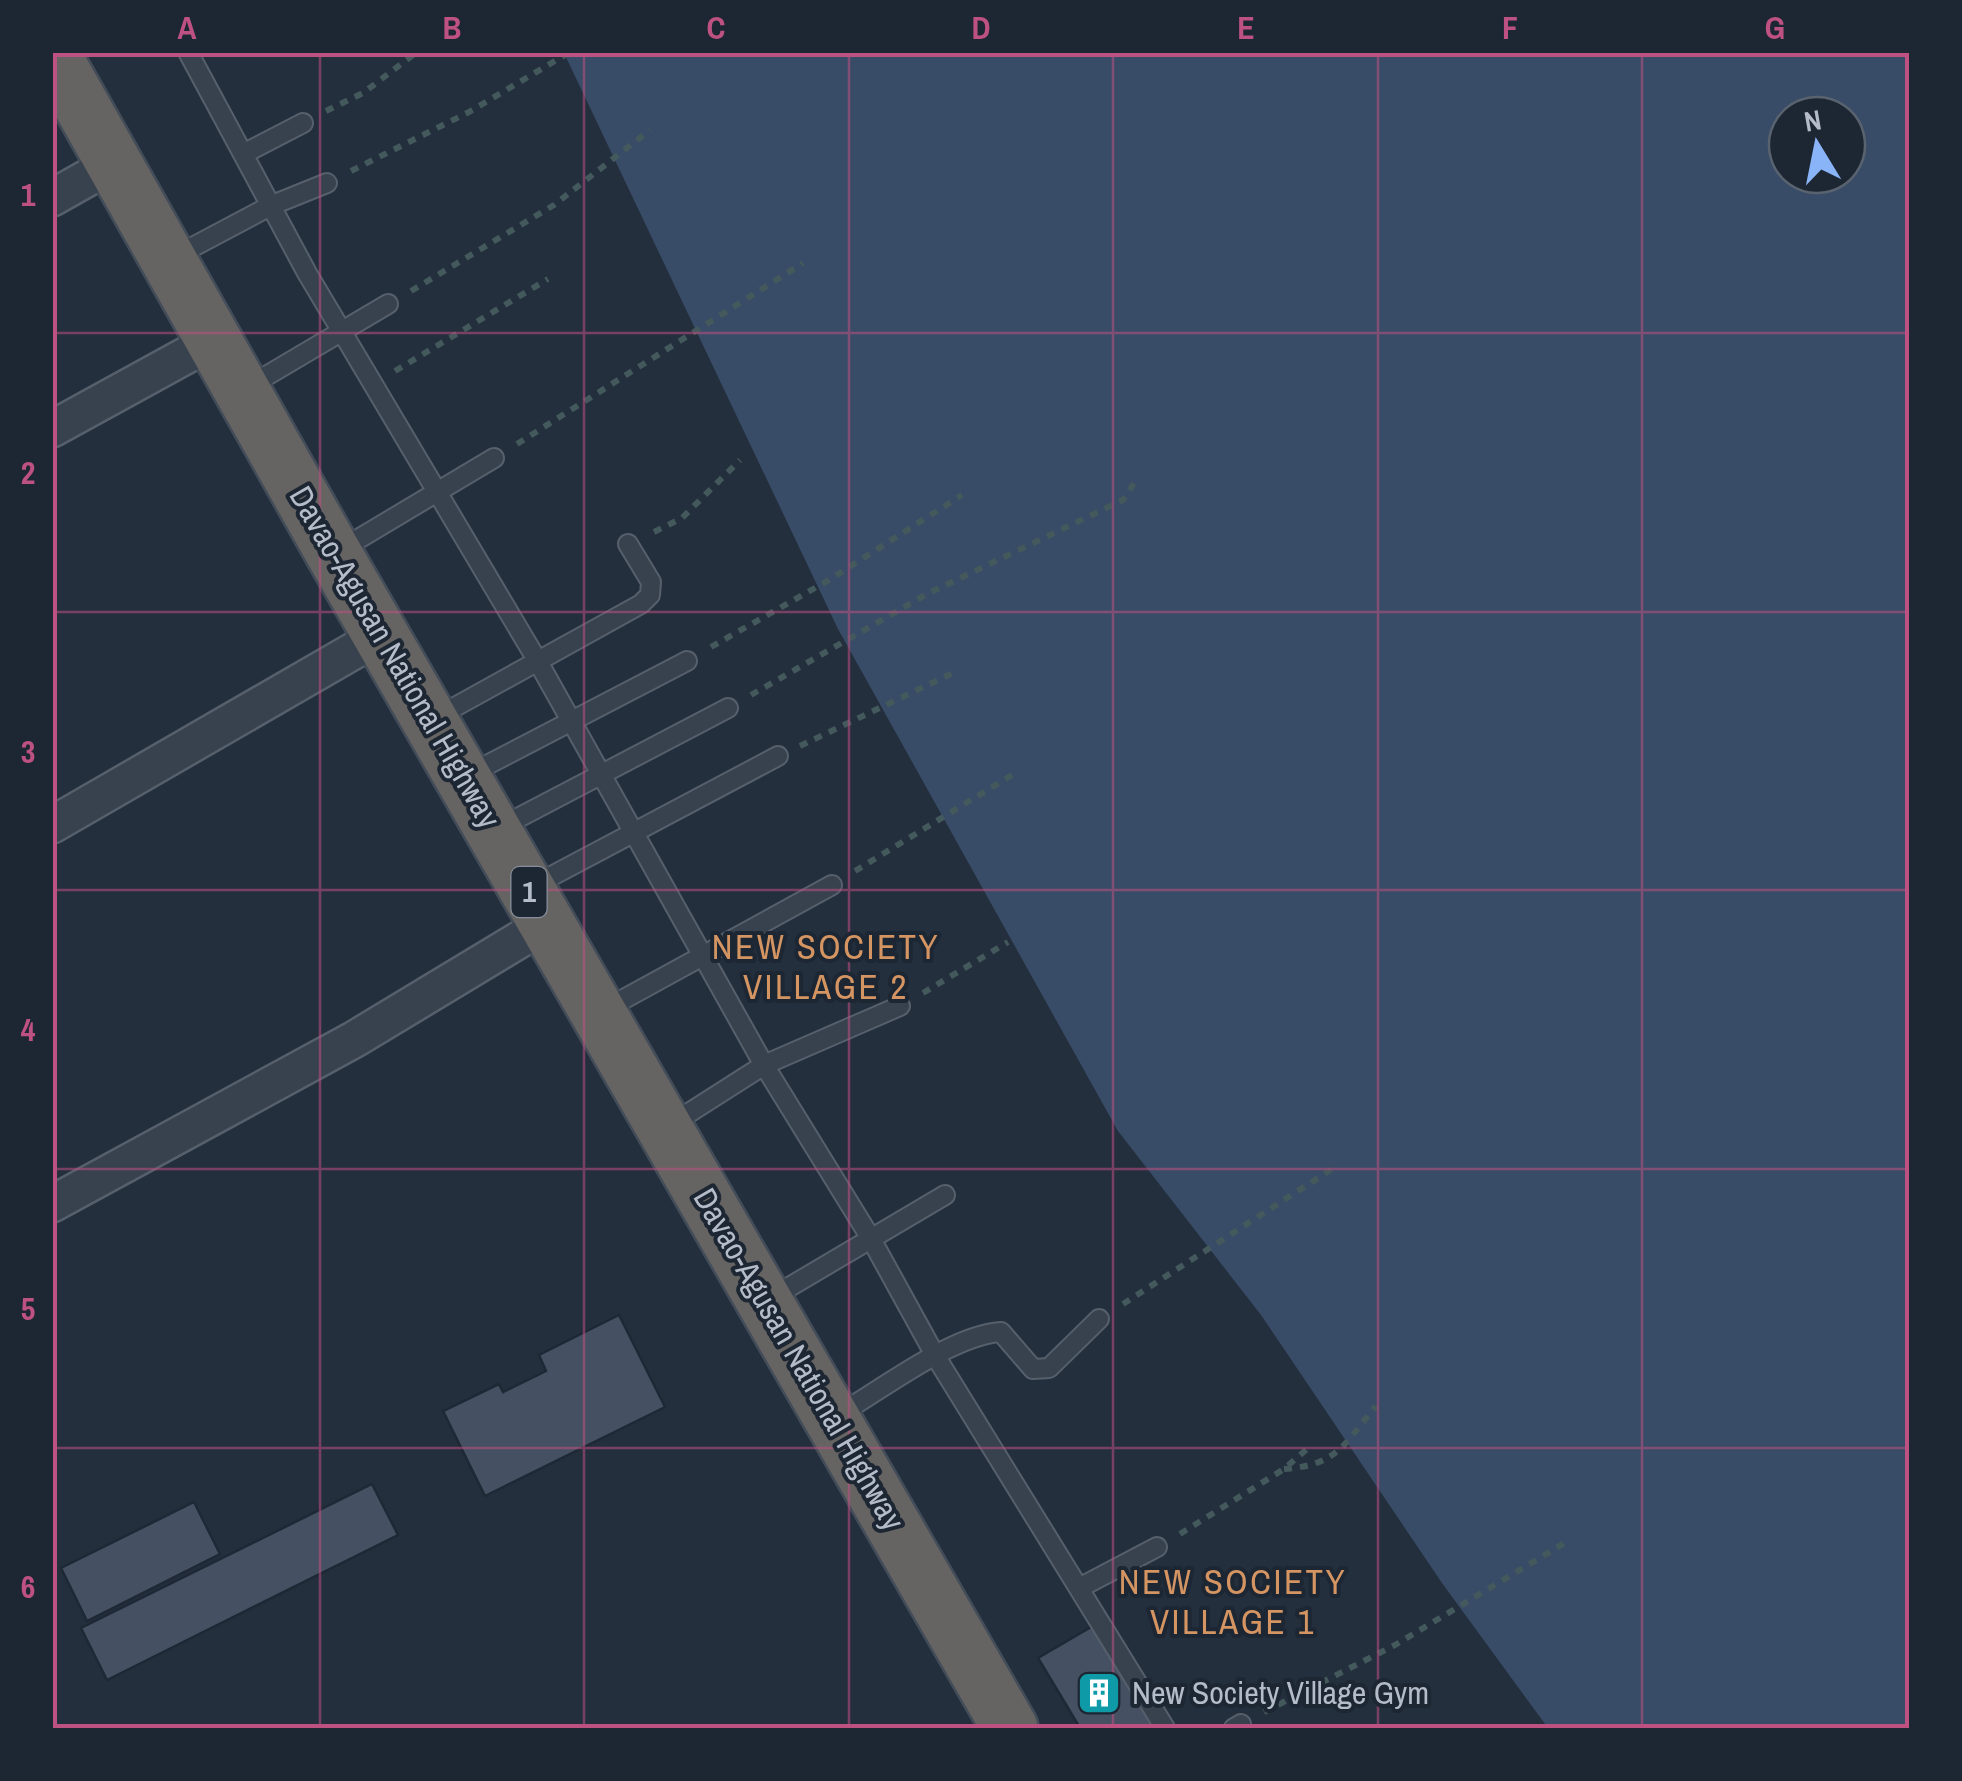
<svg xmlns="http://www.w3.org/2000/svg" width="1962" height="1781" font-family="'Archivo Narrow',sans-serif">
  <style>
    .water { fill: #394c67; fill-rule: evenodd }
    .building { fill: #455162; stroke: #1f2835; stroke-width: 2.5 }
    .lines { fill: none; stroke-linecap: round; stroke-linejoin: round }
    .service-casing { stroke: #565f6c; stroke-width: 22 }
    .minor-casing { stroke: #565f6c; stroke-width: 40 }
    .trunk-casing { stroke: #434c59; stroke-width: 60 }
    .path { stroke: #44595c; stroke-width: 6; stroke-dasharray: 8 8; stroke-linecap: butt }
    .service { stroke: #38414e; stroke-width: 18 }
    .minor { stroke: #38414e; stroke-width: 35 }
    .trunk { stroke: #656462; stroke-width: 55 }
    .grid { fill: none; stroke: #bd5182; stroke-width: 2.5; stroke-opacity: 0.55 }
    .labels { text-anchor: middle; stroke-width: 8; stroke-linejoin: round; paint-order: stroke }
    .shield { fill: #1d2633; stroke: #878f9c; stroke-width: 2.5 }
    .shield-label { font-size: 30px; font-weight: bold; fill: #b4bcc9 }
    .street-label { font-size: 32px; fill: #b4bcc9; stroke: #1d2633 }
    .poi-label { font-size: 32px; fill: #b4bcc9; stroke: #1d2633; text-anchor: start }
    .neighbourhood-label { font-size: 35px; letter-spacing: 2.5px; fill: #d59563; stroke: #1d2633 }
    .neatline { fill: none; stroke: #bd5182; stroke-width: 4 }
    .grid-label { font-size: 32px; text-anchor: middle; font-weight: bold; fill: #bd5182 }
  </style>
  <rect width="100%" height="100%" fill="#242f3e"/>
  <path class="water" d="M564,53H1909V1728H1548L1442,1583L1261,1315L1118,1131L838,629ZM1787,115H1847V175H1787Z"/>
  <path class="building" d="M619,1315L665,1407L485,1496L443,1411L499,1384L503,1392L546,1371L539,1355Z
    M372,1484L398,1535L107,1680L81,1628Z
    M194,1502L220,1554L87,1621L61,1568Z
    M1098,1623L1160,1728H1080L1038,1658Z"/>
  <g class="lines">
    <g class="service-casing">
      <path id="service" d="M188,52L307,273L537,660L764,1065L870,1237L936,1357L1165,1728
        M243,154L303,123
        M174,257L270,206L327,183
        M246,388L388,304
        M340,550L494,458
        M435,718L641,604L650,595L651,582L628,544
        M466,776L687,661
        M499,828L728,708
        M531,887L778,756
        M604,1010L832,885
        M670,1125L764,1065L900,1006
        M769,1299L945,1195
        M838,1415C881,1390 952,1335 1001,1332L1033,1369L1049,1368L1099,1319
        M1081,1587L1157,1547
        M1234,1728L1241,1724"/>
    </g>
    <g class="minor-casing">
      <path id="minor" d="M52,198L114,163
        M52,429L216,339
        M52,825L381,635
        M52,1204L355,1039L547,923"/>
    </g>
    <g class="trunk-casing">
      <path id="trunk" d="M52,53L334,554L1010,1728"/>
    </g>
    <path class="path" d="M326,111L363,93L417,52
      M351,171L469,112L570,52
      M411,291L554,205L650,130
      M395,371L548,279
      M517,444L803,263
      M654,532L682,518L740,460
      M711,647L829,580L962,495
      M751,695L927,594L1123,500L1136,480
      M800,746L957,671
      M855,871L1012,775
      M923,993L1008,942
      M1123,1304L1332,1169
      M1284,1469C1338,1465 1344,1444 1376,1406
      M1180,1534L1284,1469L1307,1449
      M1264,1712L1395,1645L1568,1541"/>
    <use href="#service" class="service"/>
    <use href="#minor" class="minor"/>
    <use href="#trunk" class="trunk"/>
  </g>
  <path class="grid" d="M320,52V1728M584,52V1728M849,52V1728M1113,52V1728M1378,52V1728M1642,52V1728M52,333H1910M52,612H1910M52,890H1910M52,1169H1910M52,1448H1910"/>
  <defs>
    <g id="building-square" transform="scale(2.25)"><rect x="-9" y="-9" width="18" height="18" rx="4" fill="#0f9aa8" stroke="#1d2633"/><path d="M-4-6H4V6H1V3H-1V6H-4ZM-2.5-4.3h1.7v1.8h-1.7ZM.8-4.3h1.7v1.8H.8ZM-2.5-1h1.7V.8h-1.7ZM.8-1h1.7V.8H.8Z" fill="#fff"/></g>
  </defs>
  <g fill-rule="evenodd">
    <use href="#building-square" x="1099" y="1693"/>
  </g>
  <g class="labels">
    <rect class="shield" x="511.5" y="867" width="35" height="50" rx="8"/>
    <g class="shield-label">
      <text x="529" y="902">1</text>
    </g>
    <g class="street-label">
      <text transform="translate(395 657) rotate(60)" y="11">Davao-Agusan National Highway</text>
      <text transform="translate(799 1359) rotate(60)" y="11">Davao-Agusan National Highway</text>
    </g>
    <g class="poi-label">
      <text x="1132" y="1704">New Society Village Gym</text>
    </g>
    <g class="neighbourhood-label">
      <text x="826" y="959">NEW SOCIETY<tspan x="826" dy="40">VILLAGE 2</tspan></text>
      <text x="1233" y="1594">NEW SOCIETY<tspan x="1233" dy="40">VILLAGE 1</tspan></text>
    </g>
  </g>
  <rect width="1962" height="1781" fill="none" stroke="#1d2633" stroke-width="110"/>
  <g transform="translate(1817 145) rotate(350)"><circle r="48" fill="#1d2633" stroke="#59626f" stroke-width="2.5"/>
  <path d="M0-8L18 38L0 25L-18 38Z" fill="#8ab4f8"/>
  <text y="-15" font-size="28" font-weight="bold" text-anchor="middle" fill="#b4bcc9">N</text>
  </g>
  <rect x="55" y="55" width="1852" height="1671" class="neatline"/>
  <g class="grid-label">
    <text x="187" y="39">A</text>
    <text x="452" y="39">B</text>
    <text x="716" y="39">C</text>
    <text x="981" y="39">D</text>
    <text x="1246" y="39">E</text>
    <text x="1510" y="39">F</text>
    <text x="1775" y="39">G</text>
    <text x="28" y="206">1</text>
    <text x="28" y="484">2</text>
    <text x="28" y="763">3</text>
    <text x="28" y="1041">4</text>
    <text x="28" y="1320">5</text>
    <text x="28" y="1598">6</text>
  </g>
</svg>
